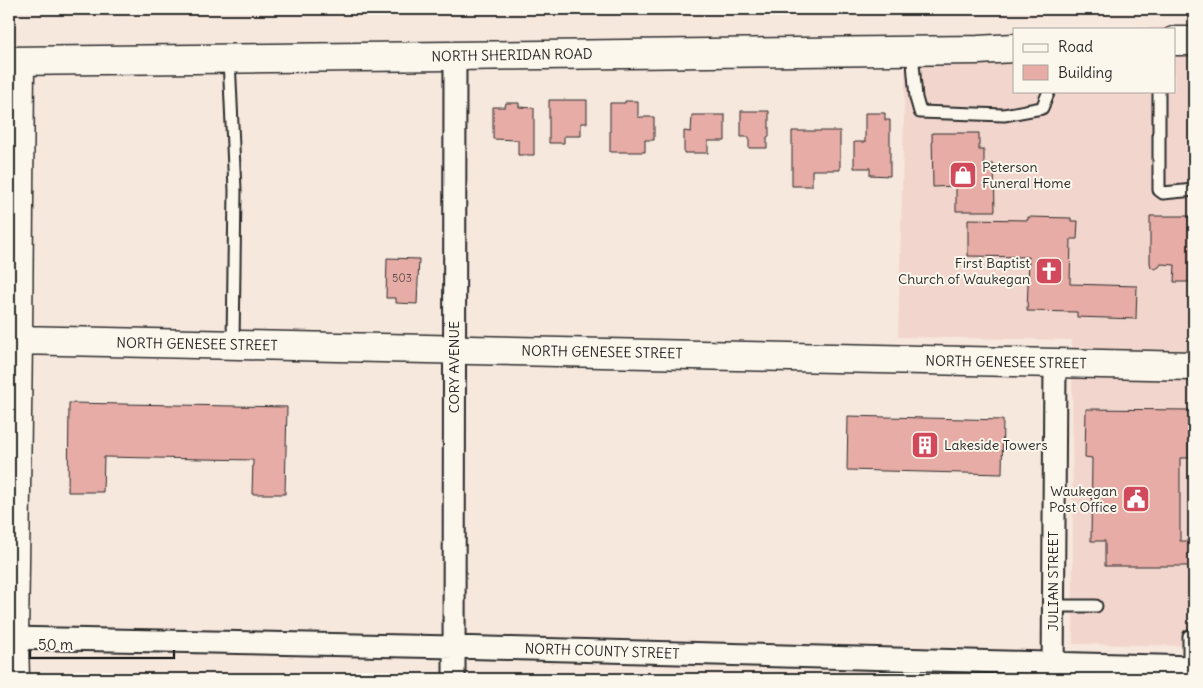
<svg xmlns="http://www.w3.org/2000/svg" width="1203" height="688" font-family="Delius,sans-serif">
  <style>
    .built { fill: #f2d6cd }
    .building { fill: #e6aca5; stroke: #2b2b2b }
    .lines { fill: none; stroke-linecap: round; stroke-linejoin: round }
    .lane-casing { stroke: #2b2b2b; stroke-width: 15 }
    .street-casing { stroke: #2b2b2b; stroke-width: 25 }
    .secondary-casing { stroke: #2b2b2b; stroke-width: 31 }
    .lane { stroke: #fbf7ec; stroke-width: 11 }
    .street { stroke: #fbf7ec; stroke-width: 21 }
    .secondary { stroke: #fbf7ec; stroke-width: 28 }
    .labels { text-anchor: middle; stroke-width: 4; stroke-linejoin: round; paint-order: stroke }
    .number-label { font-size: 11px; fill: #5a4b4a }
    .street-label { font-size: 14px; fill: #2b2b2b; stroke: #fbf7ec }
    .poi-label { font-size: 14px; fill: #2b2b2b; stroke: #fbf7ec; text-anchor: start }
  </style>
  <rect width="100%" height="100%" fill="#f7e8de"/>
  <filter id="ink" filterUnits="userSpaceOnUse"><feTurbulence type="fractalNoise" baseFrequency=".02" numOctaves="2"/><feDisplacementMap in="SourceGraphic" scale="10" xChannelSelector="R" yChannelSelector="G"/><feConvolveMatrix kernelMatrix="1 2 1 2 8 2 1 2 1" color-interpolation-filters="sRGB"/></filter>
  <g filter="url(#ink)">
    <path class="built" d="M1194,26V646L1073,644L1072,340L898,337L906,37L970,36L1014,34V91H1174V29H1108Z"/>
    <path class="building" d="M549,100H587V123H581V136H564V143H549Z
      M625,101H638V117H654V140H645V152H610V103H625Z
      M506,103H519V107L534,108V155H518V140L493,139V107H505Z
      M741,111H769V137H767V148H749V137H741Z
      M865,113H885V120H890V176L870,175V168H854V142H865Z
      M692,115H725V141H708V153H684V131L691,132Z
      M792,131H840V170H812V186H792Z
      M932,133H979V150H984V164H994L995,211H956V186L933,187Z
      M1150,216H1194V282H1174L1175,265L1161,264L1159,267L1155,269L1151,267L1150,263Z
      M1028,217L1071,218V221H1078L1077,239H1071L1070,284L1137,286L1136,319L1077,317V312L1027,311L1029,257L968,256V219L1028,220Z
      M387,258L419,259L417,304L396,303V298H386Z
      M69,403L287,407L285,494H252L253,460L104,457L103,492H68Z
      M1086,409L1189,410V458H1180V541H1194V566H1105V541H1091L1092,458L1085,457Z
      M848,416L1003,420L1002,474L847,470Z"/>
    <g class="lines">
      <g class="lane-casing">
        <path id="lane" d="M912,51L916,98L920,112L1004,115L1042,108L1049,91
          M229,59L235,190L233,344
          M1159,91V190L1163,193L1194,190
          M1053,606H1096
          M1189,667V636"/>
      </g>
      <g class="street-casing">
        <path id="street" d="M9,638L454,647L1194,667
          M454,679L455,56
          M1053,679L1055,363"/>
      </g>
      <g class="secondary-casing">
        <path id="secondary" d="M1174,41H1194
          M9,61L978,50L1014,48
          M18,340L1194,366
          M15,679L14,638L18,340L20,61"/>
      </g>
      <use href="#lane" class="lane"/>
      <use href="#street" class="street"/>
      <use href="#secondary" class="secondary"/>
    </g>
  </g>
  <defs>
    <g id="shop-square" transform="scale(1.4375)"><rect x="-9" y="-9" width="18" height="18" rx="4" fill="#d1495b" stroke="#fbf7ec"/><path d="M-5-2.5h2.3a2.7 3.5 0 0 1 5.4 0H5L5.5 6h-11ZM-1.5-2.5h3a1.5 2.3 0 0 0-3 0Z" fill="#fff"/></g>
    <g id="church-square" transform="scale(1.4375)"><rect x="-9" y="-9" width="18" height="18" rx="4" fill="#d1495b" stroke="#fbf7ec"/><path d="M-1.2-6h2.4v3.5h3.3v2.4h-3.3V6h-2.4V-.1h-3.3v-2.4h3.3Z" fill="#fff"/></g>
    <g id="building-square" transform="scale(1.4375)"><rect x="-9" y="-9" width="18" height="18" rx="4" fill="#d1495b" stroke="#fbf7ec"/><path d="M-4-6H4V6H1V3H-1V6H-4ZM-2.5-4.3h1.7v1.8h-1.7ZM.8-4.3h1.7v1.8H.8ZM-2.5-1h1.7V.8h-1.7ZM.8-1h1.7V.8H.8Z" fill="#fff"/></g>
    <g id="civic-square" transform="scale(1.4375)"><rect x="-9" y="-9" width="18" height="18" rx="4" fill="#d1495b" stroke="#fbf7ec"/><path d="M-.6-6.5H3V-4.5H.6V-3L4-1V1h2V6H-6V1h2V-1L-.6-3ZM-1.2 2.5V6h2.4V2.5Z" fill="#fff"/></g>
  </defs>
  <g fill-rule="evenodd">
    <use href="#shop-square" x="963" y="175"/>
    <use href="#church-square" x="1049" y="271"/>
    <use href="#building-square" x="925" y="445"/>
    <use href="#civic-square" x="1136" y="499"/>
  </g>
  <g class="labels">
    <g class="number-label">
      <text x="402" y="282">503</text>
    </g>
    <g class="street-label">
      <text transform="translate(512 55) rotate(-1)" y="5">NORTH SHERIDAN ROAD</text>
      <text transform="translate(197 344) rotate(1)" y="5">NORTH GENESEE STREET</text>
      <text transform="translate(602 352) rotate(1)" y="5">NORTH GENESEE STREET</text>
      <text transform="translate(1006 362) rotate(1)" y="5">NORTH GENESEE STREET</text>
      <text transform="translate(454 367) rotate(-90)" y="5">CORY AVENUE</text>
      <text transform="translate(1053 581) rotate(-90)" y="5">JULIAN STREET</text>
      <text transform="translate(602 651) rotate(2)" y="5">NORTH COUNTY STREET</text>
    </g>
    <g class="poi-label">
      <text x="982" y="172">Peterson<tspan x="982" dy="16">Funeral Home</tspan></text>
      <text x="1030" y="268" text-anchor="end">First Baptist<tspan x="1030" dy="16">Church of Waukegan</tspan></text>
      <text x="944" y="450">Lakeside Towers</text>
      <text x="1117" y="496" text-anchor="end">Waukegan<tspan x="1117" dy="16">Post Office</tspan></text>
    </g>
  </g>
  <rect width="1203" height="688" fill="none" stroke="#fbf7ec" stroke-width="30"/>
  <rect x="15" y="15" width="1173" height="658" fill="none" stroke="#2b2b2b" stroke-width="2" filter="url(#ink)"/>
  <rect x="1013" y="28" width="162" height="65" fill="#fbf7ec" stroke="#a8a59f"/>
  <rect x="1023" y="44" width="25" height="8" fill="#fbf7ec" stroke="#a8a59f"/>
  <text x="1058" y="52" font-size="15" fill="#2b2b2b">Road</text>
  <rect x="1023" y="65" width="25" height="15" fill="#e6aca5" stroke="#a8a59f"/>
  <text x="1058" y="78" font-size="15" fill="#2b2b2b">Building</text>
  <path d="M30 650v8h144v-8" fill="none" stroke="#2b2b2b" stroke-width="2.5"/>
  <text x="38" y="650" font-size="15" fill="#2b2b2b" stroke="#fbf7ec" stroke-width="4" paint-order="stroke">50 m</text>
</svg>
